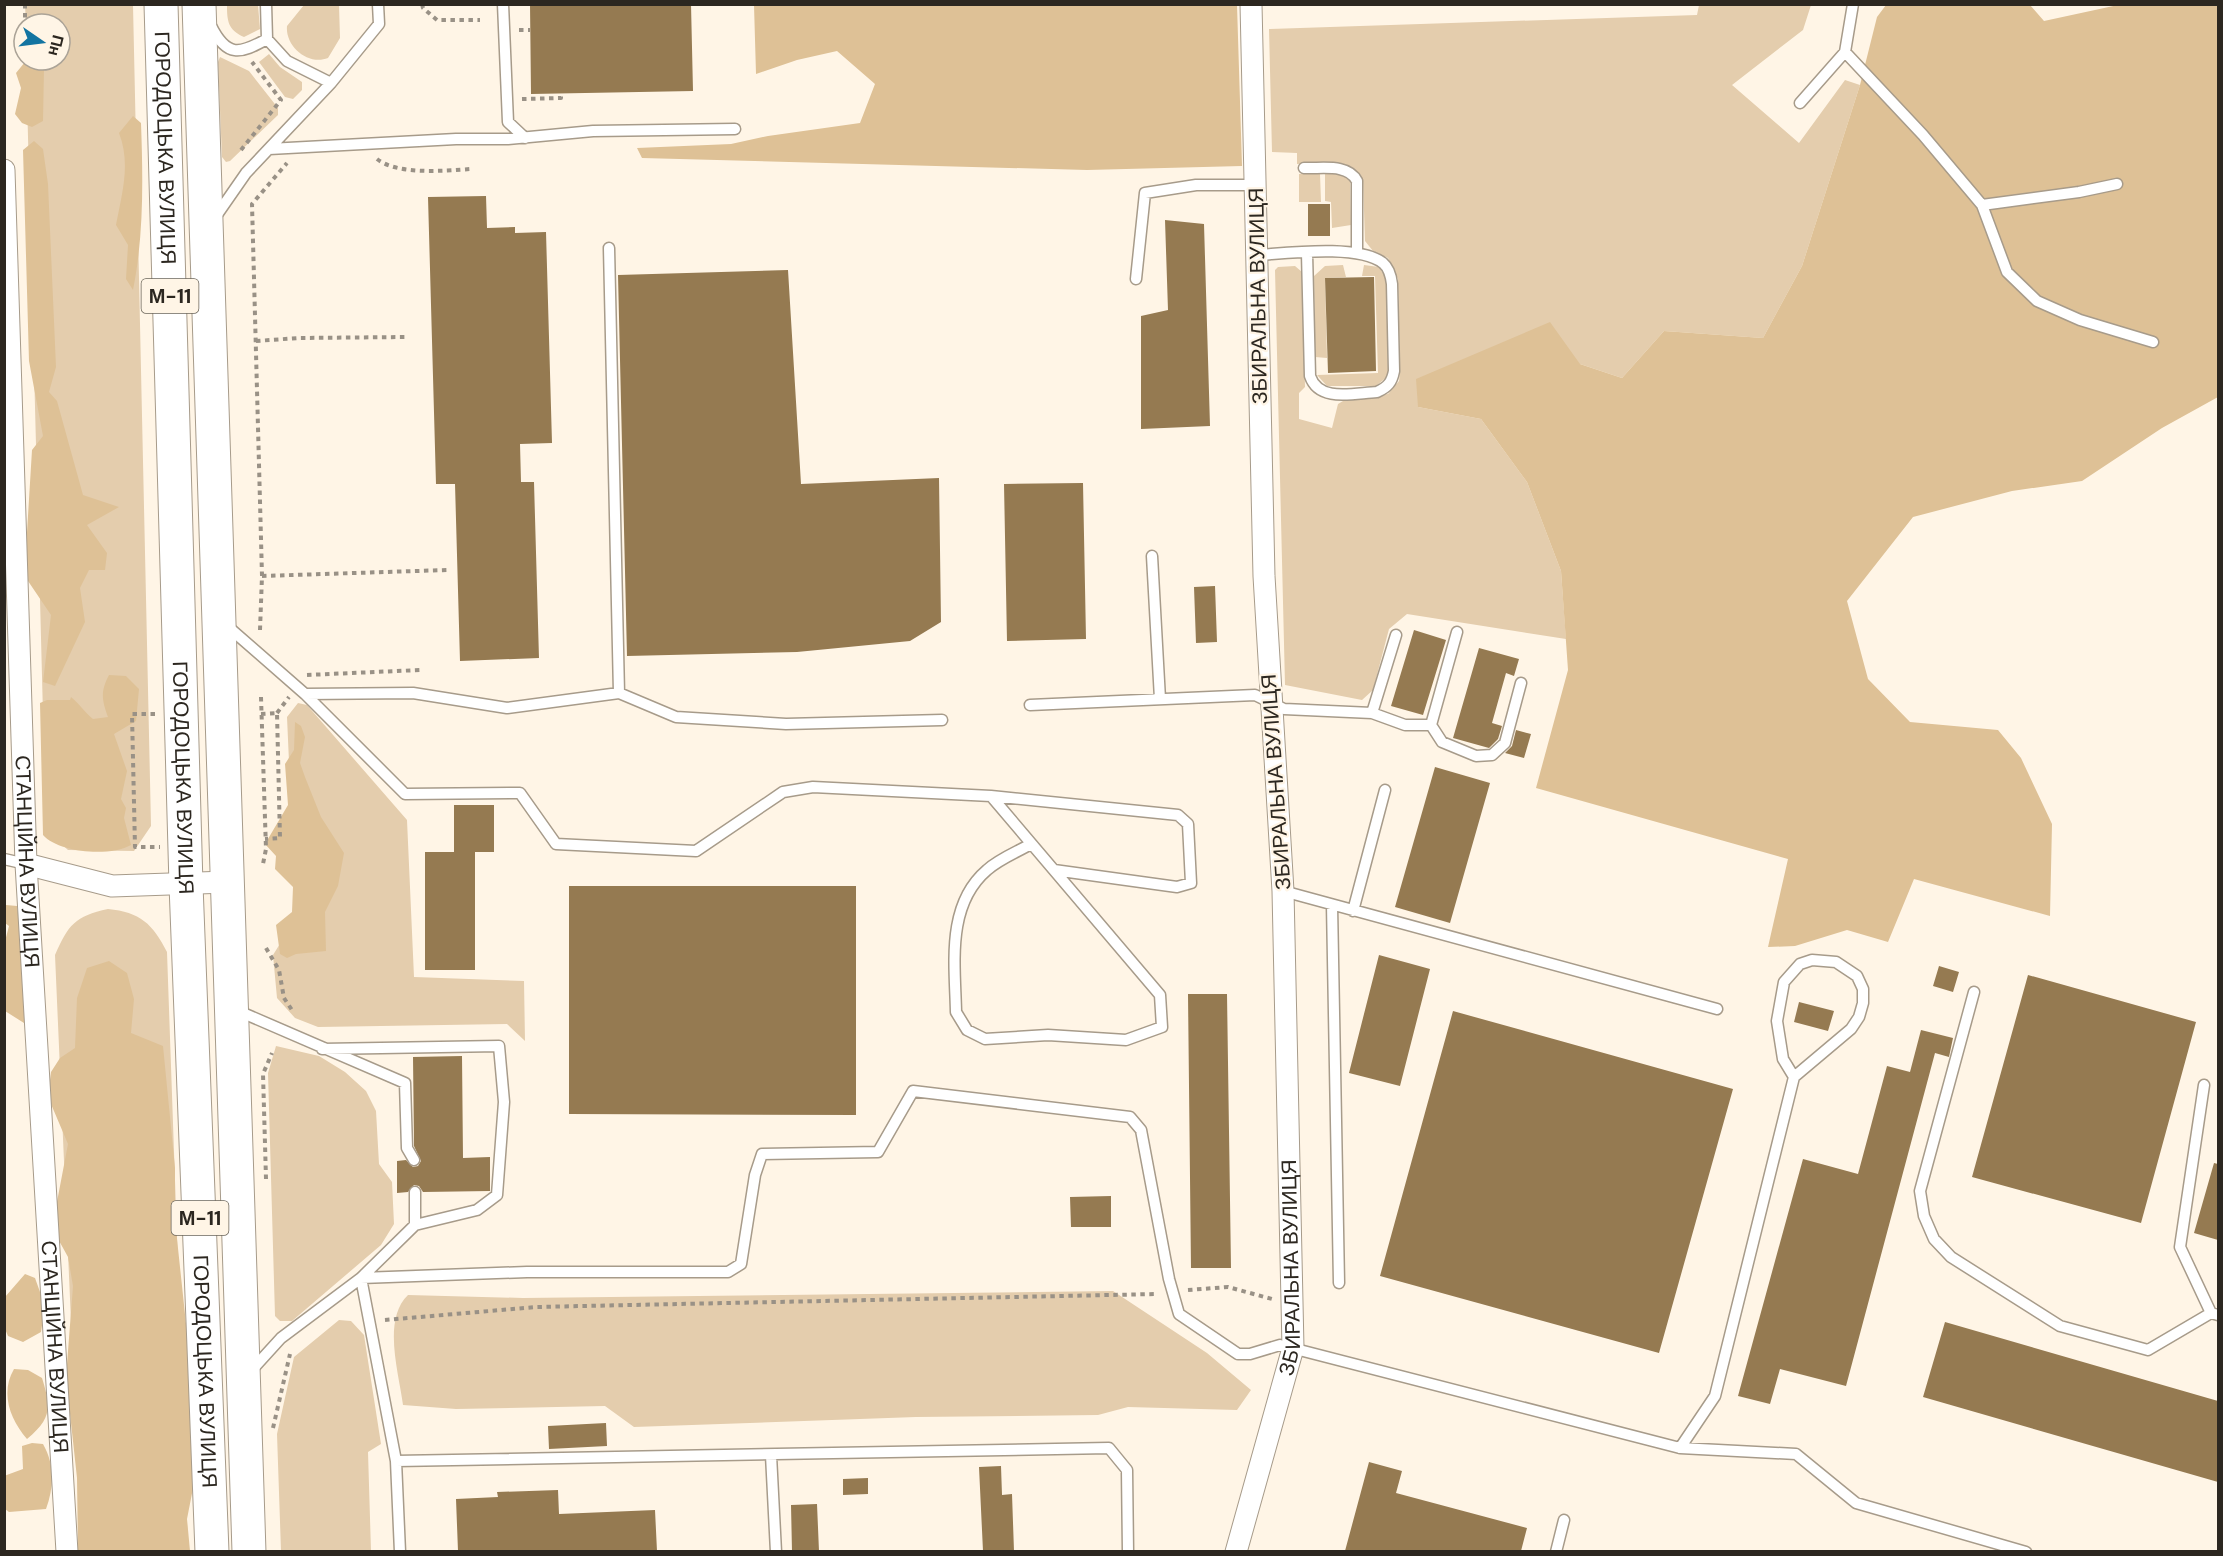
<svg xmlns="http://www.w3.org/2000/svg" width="2223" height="1556" font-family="'DM Sans',sans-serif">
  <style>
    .green { fill: #e4cdad }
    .forest { fill: #dec196 }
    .building { fill: #957a51 }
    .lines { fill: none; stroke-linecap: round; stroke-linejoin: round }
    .service-casing { stroke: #a79b8a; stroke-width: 13 }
    .minor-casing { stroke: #a79b8a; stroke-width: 23 }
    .primary-casing { stroke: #a79b8a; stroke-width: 35 }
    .path { stroke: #999186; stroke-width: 4; stroke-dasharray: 4.5 4.5; stroke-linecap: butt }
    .service { stroke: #fff; stroke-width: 10 }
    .minor { stroke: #fff; stroke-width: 21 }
    .primary { stroke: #fff; stroke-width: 33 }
    .labels { text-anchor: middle; stroke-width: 4.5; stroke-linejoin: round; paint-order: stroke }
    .shield { fill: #fff5e6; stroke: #6b655b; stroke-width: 1.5 }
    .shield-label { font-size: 20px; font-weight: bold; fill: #2c2720 }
    .street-label { font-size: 21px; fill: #2c2720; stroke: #fff5e6 }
  </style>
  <rect width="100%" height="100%" fill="#fff5e6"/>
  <path class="green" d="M25,5H133L151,826L134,851L68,850L46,830L26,60H60V24H26Z
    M227,5H258L260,29L244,37C228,30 227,21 227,5Z
    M304,5H339L340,38L328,58C308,66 285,46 287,26Z
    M1699,5H1811L1803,30L1732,85L1799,143L1845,80L1860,85L1802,266L1763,338L1664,331L1622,378L1580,364L1418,407L1481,419L1527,482L1561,571L1566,639L1407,614L1389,629L1373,690L1362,700L1285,685L1275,270L1278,267L1295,266L1302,272L1305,387L1299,393V419L1332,428L1338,404L1348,398L1388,394L1399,381L1400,373L1398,279L1388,258L1373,251L1365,241L1363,180C1350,155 1320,163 1297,164V153L1272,152L1269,29L1697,15Z
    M269,54L280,67L302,82V90L293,99L285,97L259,62Z
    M220,57L249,71L278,108V115L230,161L226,162L222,157L218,62Z
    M1299,174H1320L1321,202H1299Z
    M1325,174H1341L1350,180L1351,225L1332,228L1331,202L1325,201Z
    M1343,265L1346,277L1325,278L1327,358L1315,357L1314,276L1325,266Z
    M1364,265L1379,267L1387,280L1388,376L1376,386H1327L1317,375L1378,373L1375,276H1362Z
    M298,703L307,705L407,820L414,977L524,981L525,1041L507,1024L318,1027L295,1018L277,998L273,955L296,918L287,717Z
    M108,909C140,912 153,924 167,952L188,1551H81L55,955C68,925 75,916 108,909Z
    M276,1046L319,1056L345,1072L366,1091L376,1111L379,1164L392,1182L394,1224L381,1245L292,1321H280L275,1316L268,1073Z
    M1113,1291L1207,1353L1251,1390L1237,1410L1128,1407L1098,1415L916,1417L634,1427L605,1406L456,1409L403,1405C399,1373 382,1320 408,1295L523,1298Z
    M339,1320L351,1321L364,1335L381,1444L368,1452L371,1551H281L277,1434L294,1357Z"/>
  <path class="forest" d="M754,5H1237L1242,166L1087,170L642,158L637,148L731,144L768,136L860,123L875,84L837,51L797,60L756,74Z
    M1886,5H2030L2044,21L2118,5H2218V397L2162,428L2082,481L2012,491L1913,517L1847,601L1868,679L1910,722L1998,730L2021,758L2052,824L2050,916L1914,879L1888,942L1847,930L1795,946L1768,947L1788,859L1536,788L1568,670L1561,571L1527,482L1481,419L1418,407L1416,379L1550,322L1580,364L1622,378L1664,331L1763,338L1802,266L1860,85L1877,17Z
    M37,61L44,68L43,121L32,127L22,123L15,114L21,88L16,73L25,62Z
    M133,116L141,123C143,178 144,235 133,290L126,279L128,245L116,225C122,193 131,164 119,133Z
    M34,141L43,149L48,184L56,367L49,392L57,401L83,495L119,507L87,525L107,553L105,570H89L80,588L85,622L55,686L43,682L51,615L28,581L25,565L32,450L43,436L29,361L23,150Z
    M109,675L126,676L139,689L136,721L114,734L127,771L121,799L126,808L124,818L131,845C110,857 59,853 43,835L40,703L47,700H70L71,697C80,704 84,712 93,719L108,717C102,700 100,692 109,675Z
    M295,722L301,726L305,737L300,763L305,777L321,817L344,853L338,886L325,912L326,951L296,954L287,958L280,954L276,925L292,912L293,887L275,869L276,856L265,844L288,805L285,764L294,750Z
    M6,905L17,906C20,924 20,940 21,958C23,983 27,997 24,1023L5,1011L4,945L9,926L5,923Z
    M109,961L127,973L134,999L131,1033L163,1046L175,1168V1220L189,1352L195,1478L187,1519L190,1551H78L77,1478L66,1377L73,1286L68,1257L52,1228L68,1144L48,1097L51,1072L60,1058L75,1048L77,998L87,968Z
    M25,1274L35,1278L45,1306L41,1332L23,1342L8,1336L5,1329V1297Z
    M14,1369L28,1370L42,1378C51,1407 52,1418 27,1439C10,1419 0,1393 14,1369Z
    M32,1443L43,1444C55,1465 54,1487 46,1509L9,1512L5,1509L4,1476L23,1469L22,1446Z"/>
  <path class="building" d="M530,4H691L693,91L531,94Z
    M486,196L487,228L515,227V233L546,232L552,443L520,444L521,482H534L539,658L460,661L455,484H436L428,197Z
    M1308,204H1330V236H1308Z
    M1165,220L1204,224L1210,426L1141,429V316L1168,310Z
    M788,270L801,484L939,478L941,622L910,641L797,652L627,656L618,275Z
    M1374,277L1376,371L1328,373L1325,278Z
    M1083,483L1086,639L1007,641L1004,484Z
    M1215,586L1217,642L1196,643L1194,587Z
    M1414,630L1446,640L1423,715L1391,706Z
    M1479,648L1519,659L1514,676L1506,673L1492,723L1502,726L1498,739L1489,748L1453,738Z
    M1516,730L1531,734L1524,758L1505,753L1512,746Z
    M1435,767L1490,783L1450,923L1395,907Z
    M454,805H494V852H475V970H425V852H454Z
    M569,886H856V1115L569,1114Z
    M1379,955L1430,969L1400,1086L1349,1073Z
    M1939,966L1959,972L1953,992L1933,986Z
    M2028,975L2196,1022L2141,1223L1972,1177Z
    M1188,994H1227L1231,1268H1191Z
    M1799,1002L1834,1011L1828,1031L1794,1022Z
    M1453,1011L1733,1089L1659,1353L1380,1276Z
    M1921,1030L1953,1038L1949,1057L1935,1053L1846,1386L1780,1369L1770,1404L1738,1396L1803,1159L1858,1174L1887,1066L1910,1072Z
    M462,1056L463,1158L490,1157V1191L423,1192L419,1186L414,1185L408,1192L397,1193V1161L406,1160L413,1167L418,1166L421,1161L414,1146L413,1057Z
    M2214,1163L2218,1164V1240L2194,1233Z
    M1111,1196V1227H1071L1070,1197Z
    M1945,1322L2218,1401V1482L1923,1397Z
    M606,1423L607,1446L549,1449L548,1426Z
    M1369,1462L1402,1471L1396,1493L1527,1528L1521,1551H1345Z
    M1001,1466L1002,1495L1012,1494L1014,1551H983L979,1467Z
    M868,1478V1494L843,1495V1479Z
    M558,1490L559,1514L655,1510L657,1551H458L456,1499L498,1497L497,1492Z
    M817,1504L819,1551H792L791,1505Z"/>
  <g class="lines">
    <g class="service-casing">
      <path id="service" d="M503,4L508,122L525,138
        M1853,4L1845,52L1923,135L1982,205L2007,272L2037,301L2080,320L2153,342
        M211,26C227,58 240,54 267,39L266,4
        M267,39L287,61L331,83
        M1800,103L1845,52
        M269,149L456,139H508L593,131L735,129
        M1304,168C1321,169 1348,163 1357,181V253
        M1982,205L2079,192L2117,184
        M214,219L246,173L331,83L379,24L378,4
        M1257,255C1288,253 1359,244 1383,263C1389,268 1391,276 1392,284L1394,371C1392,382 1388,387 1377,392C1354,393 1319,403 1310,376L1307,253
        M1136,279L1145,193L1196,185H1255
        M1152,556L1160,699
        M226,625L305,694L405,794L520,793L556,844L696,851L783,792L813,787L991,796L1160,995L1162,1027L1126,1040L1048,1035L985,1039L967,1030L956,1012C955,964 946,905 987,870C999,859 1017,852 1031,844
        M619,693L676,717L786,724L942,720
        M305,694L413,693L507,708L619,693L609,248
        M1030,705L1255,695L1284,709L1372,713L1405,725H1431L1442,742L1476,756L1492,755L1505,743L1521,683
        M1372,713L1396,635
        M1431,725L1457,632
        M991,796L1178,815L1188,824L1191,883L1177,887L1054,870
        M4,859L26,864
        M1283,891L1717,1009
        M1332,905L1339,1283
        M1353,911L1385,790
        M1974,992L1920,1191L1924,1216L1934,1239L1951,1257L2060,1326L2148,1350L2211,1313L2218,1315
        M236,1010L405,1083L407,1148L414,1160
        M2204,1085L2180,1247L2211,1313
        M415,1192V1225
        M251,1371L281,1338L361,1278L415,1225L477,1210L497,1195L504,1102L499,1046L322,1049
        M1680,1448L1715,1396L1794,1077L1851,1029L1859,1017L1863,1003V989L1857,976L1836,962L1812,960L1800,964L1784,982L1777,1021L1783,1059L1794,1077
        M771,1455L776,1552
        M396,1461L400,1552
        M1128,1552L1127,1470L1109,1448L396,1461L361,1278L527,1272H728L741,1264L755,1175L762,1154L878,1152L913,1091L1130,1117L1141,1130L1169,1279L1179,1314L1238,1354H1250L1280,1345L1680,1448L1796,1454L1856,1503L2026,1552
        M1556,1552L1564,1520"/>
    </g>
    <g class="minor-casing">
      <g id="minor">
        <path id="s1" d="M4,170L26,864L67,1552"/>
        <path d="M26,864L112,886L227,882"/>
        <path id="s2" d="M1236,1552L1293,1348L1283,891L1264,576L1251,4"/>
      </g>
    </g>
    <g class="primary-casing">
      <g id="primary">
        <path id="s3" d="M161,4L186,885L212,1552"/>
        <path d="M199,4L249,1552"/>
      </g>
    </g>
    <path class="path" d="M25,4V24
      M422,4L423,8L437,20H480
      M519,30H530
      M522,99L561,98V93
      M241,150L281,100L252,62
      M377,159C397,175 444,171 470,169
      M256,341L299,338L407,337
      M262,576L447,570
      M260,630L262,576L252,204L287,163
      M307,675L420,670
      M261,697L266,849L263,864
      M277,713L289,697
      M155,714H132L135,847H160
      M261,714L277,713L280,838L265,839
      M266,948L279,970L284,998L292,1010
      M266,1179L263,1074L272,1053
      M1188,1290L1228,1287L1272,1299
      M385,1320L536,1307L1157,1294
      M273,1428L290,1354"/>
    <use href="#service" class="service"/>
    <use href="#minor" class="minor"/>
    <use href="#primary" class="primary"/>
  </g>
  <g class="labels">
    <g class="shield">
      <rect x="141.5" y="279" width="57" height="34" rx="4.5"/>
      <rect x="171.5" y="1201" width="57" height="34" rx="4.5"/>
    </g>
    <g class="shield-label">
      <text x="170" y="303">М-11</text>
      <text x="200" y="1225">М-11</text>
    </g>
    <g class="street-label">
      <text dy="7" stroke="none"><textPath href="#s3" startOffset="144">ГОРОДОЦЬКА ВУЛИЦЯ</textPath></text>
      <text transform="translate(1258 296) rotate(-91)" y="7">ЗБИРАЛЬНА ВУЛИЦЯ</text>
      <text dy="7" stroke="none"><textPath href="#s3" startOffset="774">ГОРОДОЦЬКА ВУЛИЦЯ</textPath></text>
      <text transform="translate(1276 782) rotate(-94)" y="7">ЗБИРАЛЬНА ВУЛИЦЯ</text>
      <text dy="7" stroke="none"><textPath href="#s1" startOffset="692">СТАНЦІЙНА ВУЛИЦЯ</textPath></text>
      <text dy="7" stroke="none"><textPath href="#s2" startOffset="292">ЗБИРАЛЬНА ВУЛИЦЯ</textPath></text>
      <text dy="7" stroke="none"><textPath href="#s1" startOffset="1178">СТАНЦІЙНА ВУЛИЦЯ</textPath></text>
      <text dy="7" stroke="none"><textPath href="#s3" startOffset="1368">ГОРОДОЦЬКА ВУЛИЦЯ</textPath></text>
    </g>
  </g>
  <rect width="2223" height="1556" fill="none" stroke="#2c2720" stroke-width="12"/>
  <g transform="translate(42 42) rotate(104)"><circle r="28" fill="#fff5e6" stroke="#aba397" stroke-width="1.5"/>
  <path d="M0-4.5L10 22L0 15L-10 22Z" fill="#1374a1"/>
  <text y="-9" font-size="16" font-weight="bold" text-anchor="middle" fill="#2c2720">Пн</text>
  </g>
</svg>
